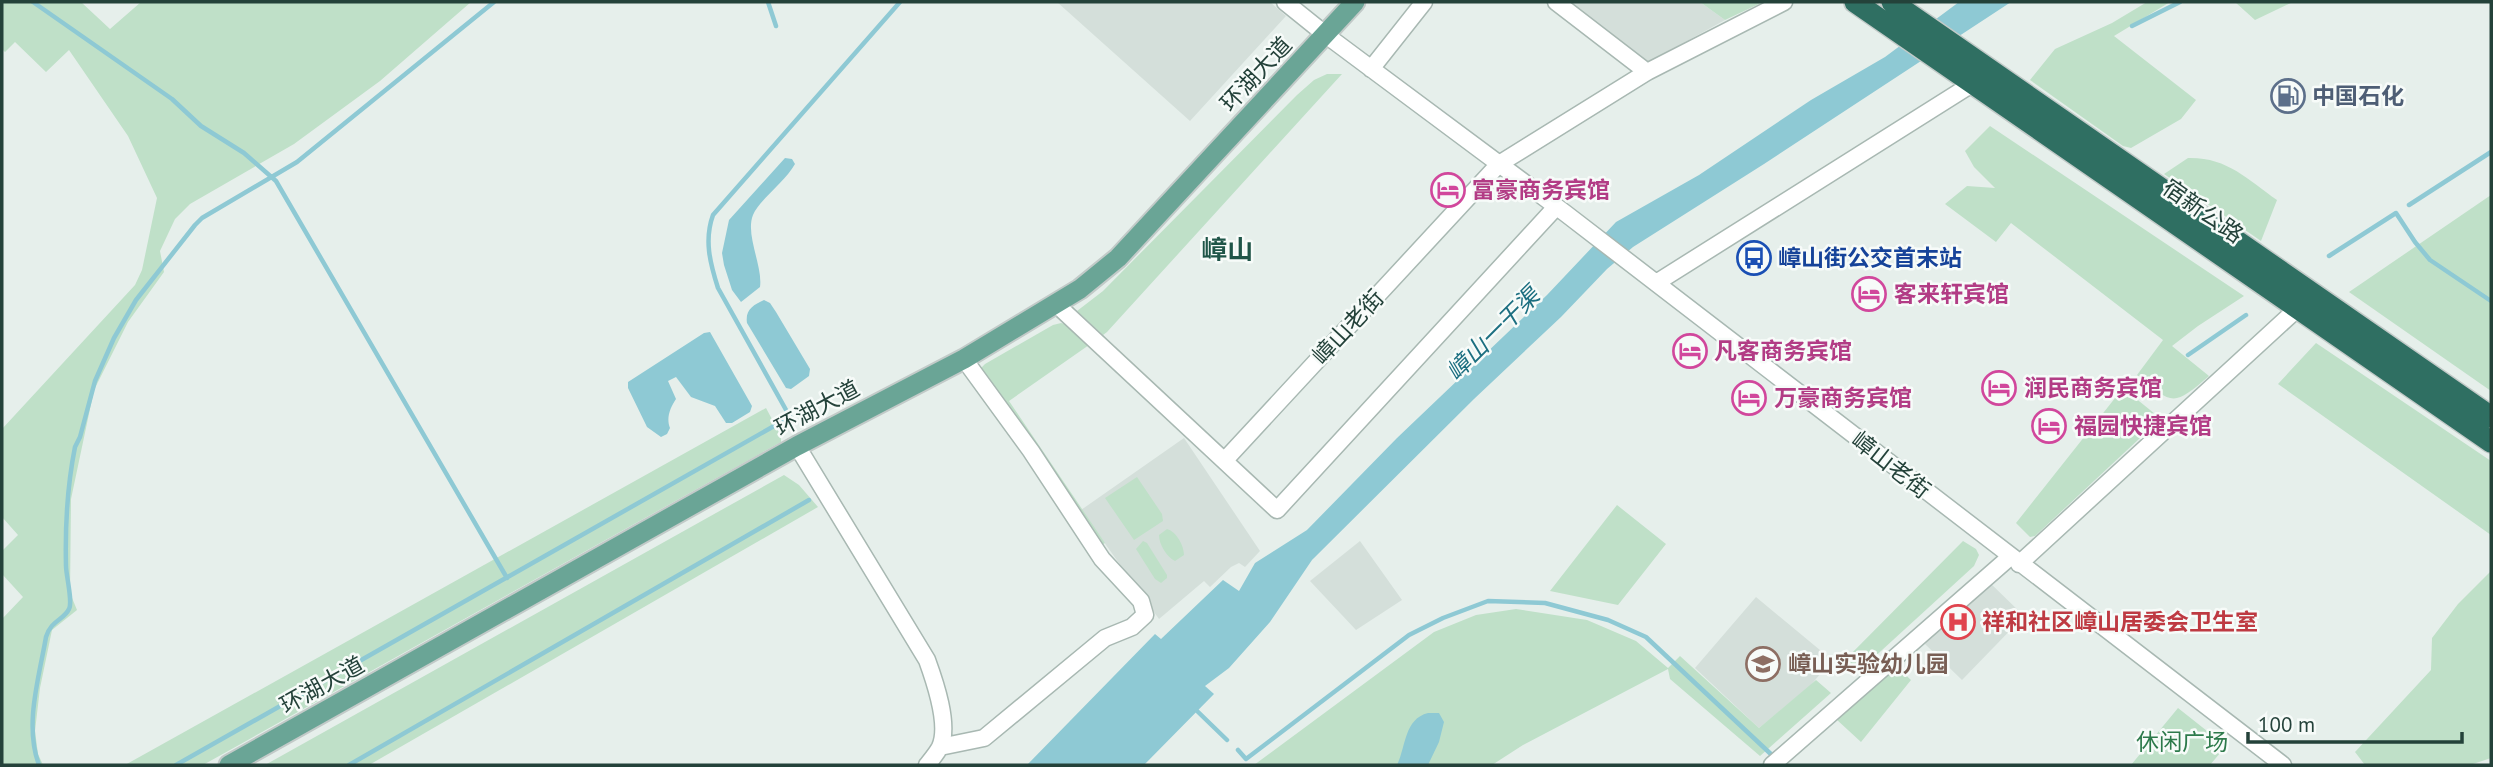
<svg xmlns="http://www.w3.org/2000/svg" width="2493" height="767" font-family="'PT Sans','Noto Sans SC',sans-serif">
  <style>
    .built { fill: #d4dfda }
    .green { fill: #bfe0c8 }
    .water { fill: #8ec9d4 }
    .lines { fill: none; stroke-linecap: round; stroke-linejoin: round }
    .stream { stroke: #8ec9d4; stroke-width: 4.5 }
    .minor-casing { stroke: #a8b8b2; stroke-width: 19 }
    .major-casing { stroke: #c2cac8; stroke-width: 23 }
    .highway-casing { stroke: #c2cac8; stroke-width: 24 }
    .minor { stroke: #fff; stroke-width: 16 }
    .major { stroke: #6aa596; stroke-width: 19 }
    .highway { stroke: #2f6f62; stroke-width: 21 }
    .labels { text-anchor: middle; stroke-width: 5; stroke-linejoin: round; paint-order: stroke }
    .street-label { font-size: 23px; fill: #24423a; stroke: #f7fbf9 }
    .service-label { font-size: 23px; font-weight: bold; fill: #4e5e75; stroke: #f7fbf9; text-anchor: start }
    .hotel-label { font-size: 23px; font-weight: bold; fill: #b23c85; stroke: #f7fbf9; text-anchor: start }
    .transit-label { font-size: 23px; font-weight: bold; fill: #164399; stroke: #f7fbf9; text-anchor: start }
    .health-label { font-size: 23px; font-weight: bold; fill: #be3a42; stroke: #f7fbf9; text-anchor: start }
    .education-label { font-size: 23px; font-weight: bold; fill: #785e54; stroke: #f7fbf9; text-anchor: start }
    .park-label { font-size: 23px; fill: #2d7a4b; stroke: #f7fbf9 }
    .water-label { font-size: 24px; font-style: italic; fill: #1c6f80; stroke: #f7fbf9 }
    .quarter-label { font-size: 26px; font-weight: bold; fill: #1f5548; stroke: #f7fbf9 }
  </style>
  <rect width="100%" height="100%" fill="#e6efeb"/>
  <path class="built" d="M1057,2H1270L1286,16L1190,121Z
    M1568,2H1700L1725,20L1647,63Z
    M1184,438L1260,551L1245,567L1239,563L1231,567L1210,587L1204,581L1159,619L1081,510Z
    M1360,541L1402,600L1356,630L1310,581Z
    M1987,580L2024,616L1962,680L1925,644Z
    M1756,597L1832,660L1810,686L1759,728L1695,668Z"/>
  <path class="green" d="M2,2H81L110,29L141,2H471L380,81L294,144L190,204L175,219L160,251L164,272L128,322L94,390L71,499L70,593L77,610L52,630L40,688L35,731L38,754L43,765H2V619L23,597L2,574V551L18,535L2,517V429L135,285L142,270L157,198L128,136L69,50L46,72L15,42L5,52L2,49Z
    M1700,2H1763L1725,20Z
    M2147,2H2170L2114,36L2196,100L2181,119L2131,148L2123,146L2030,80L2055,49L2112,23Z
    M2235,2H2293L2255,20Z
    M1327,74H1342L1107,332L1103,335L1077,311L1103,291L1297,95L1314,80Z
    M1990,126L2244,296L2198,326L2172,346L2209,376C2173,407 2173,405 2137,375L2163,340L2011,223L1996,242L1945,204L1967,186L1995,188L1974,167L1965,151Z
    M2188,158C2227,157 2247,179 2277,200L2261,241L2164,174Z
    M2491,195V391L2349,292Z
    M1061,323L1068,325L1089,345L1009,401L1105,543L1099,547L980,369L985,364L1053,325Z
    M2316,343L2491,461V535L2278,384Z
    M2123,388L2155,414L2157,419L2154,425L2035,536L2030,537L2016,523Z
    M766,408L781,436V442L203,765H125Z
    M784,475L799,485L818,507L369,765H265Z
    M1137,477L1162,514L1163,521L1134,540L1105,498Z
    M1617,505L1666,544L1618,605L1550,591Z
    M1167,529C1177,532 1184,546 1184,555L1175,561C1167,557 1159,545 1159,535Z
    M1143,541L1147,543L1167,575V578L1161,583L1155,579L1136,549Z
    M1963,541L1976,549L1979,555L1974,566L1858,672L1853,675L1839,666Z
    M2491,571V758L2470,765H2365L2355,752L2431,670L2432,638L2458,604Z
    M1516,609L1587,620L1636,641L1668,668L1680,656L1759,728L1816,680L1831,693L1760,756L1670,679L1668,669L1523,745L1492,765H1254L1434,632L1476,615Z
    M1896,666L1911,680L1861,742L1836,719Z
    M2178,708L2226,746L2210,765H2131Z"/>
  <path class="water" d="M1959,2H2011L1764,164L1633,247L1607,269L1561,317L1474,399L1312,560L1270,622L1229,668L1205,686L1214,694L1144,765H1027L1155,634L1161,639L1223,580L1239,591L1255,563L1307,530L1397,438L1547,295L1616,222L1699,175L1811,100L1885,57Z
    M785,158L792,159L795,164C785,182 759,200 753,215C745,235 763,266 760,287L741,302L732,290L724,265L722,253L729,220Z
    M764,300L770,303L776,312L810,369L809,376L791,389L786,388L747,323C745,310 753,305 764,300Z
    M710,332L752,406L750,412L732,423H726L715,406L691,397L676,377L668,381L676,399C670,408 666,418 670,428L667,434L661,437L647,427L628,388V382L704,333Z
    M1428,713H1439L1444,722L1439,742L1428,765H1397C1406,747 1404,719 1428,713Z"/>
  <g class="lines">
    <path class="stream" d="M33,2L172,99L201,126L244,153L276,181L507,578
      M768,2L776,26
      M2132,26L2180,2
      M2409,205L2491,152
      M2329,256L2396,213L2415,242L2430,260L2491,301
      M2188,355L2246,315
      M1195,709L1227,740
      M1238,750L1246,759L1409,635L1443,618L1488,601L1545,603L1608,620L1646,637L1774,757
      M39,765C24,725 39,678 46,637C51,620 64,620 69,609C73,602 66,575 66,566C65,525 67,487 75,447L80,437L95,381L114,338L136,300L195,225L202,218L297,162L494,2
      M176,765L790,417L718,288C710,263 704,240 713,215L900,2
      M349,765L809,500"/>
    <g class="minor-casing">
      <path id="minor" d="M1285,2L1326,35L1565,213L2283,765
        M1556,2L1647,72
        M1371,69L1424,2
        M1656,283L1972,84
        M1057,305L1277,510L1556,207
        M797,446L927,660C935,682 950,725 940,747C937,753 931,760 927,765
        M1225,460L1499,164L1647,72L1784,2
        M2019,564L2298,308
        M940,747L984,738L1105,638L1132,627L1145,615L1141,601L1102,559L1031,451L964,359
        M1772,765L2010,557"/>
    </g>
    <g class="major-casing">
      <path id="major" d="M229,765L797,446L964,359L1080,289L1118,258L1355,2"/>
    </g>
    <g class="highway-casing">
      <path id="highway" d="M1855,2L2491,442
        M1892,2L2491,417"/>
    </g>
    <use href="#minor" class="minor"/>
    <use href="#major" class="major"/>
    <use href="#highway" class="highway"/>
  </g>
  <defs>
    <g id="fuel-ring" transform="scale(1.75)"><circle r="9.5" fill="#f7fbf9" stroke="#5c6f8a" stroke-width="1.5"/><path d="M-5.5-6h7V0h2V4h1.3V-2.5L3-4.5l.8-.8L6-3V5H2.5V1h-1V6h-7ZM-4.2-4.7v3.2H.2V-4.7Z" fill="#5c6f8a"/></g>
    <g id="hotel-ring" transform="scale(1.75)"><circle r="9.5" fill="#f7fbf9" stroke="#d1479c" stroke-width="1.5"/><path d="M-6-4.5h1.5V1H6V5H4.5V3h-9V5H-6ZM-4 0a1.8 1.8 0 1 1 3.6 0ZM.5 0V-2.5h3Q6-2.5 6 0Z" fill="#d1479c"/></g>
    <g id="bus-ring" transform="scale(1.75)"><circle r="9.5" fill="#f7fbf9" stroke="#1a4fb4" stroke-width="1.5"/><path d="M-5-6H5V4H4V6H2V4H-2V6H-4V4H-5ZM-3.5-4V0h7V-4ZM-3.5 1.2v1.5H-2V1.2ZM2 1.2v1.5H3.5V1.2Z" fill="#1a4fb4"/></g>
    <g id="hospital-ring" transform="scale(1.75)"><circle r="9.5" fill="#f7fbf9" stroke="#e0444e" stroke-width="1.5"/><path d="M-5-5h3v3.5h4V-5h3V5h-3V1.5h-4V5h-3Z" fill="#e0444e"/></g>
    <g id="school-ring" transform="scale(1.75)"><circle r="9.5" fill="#f7fbf9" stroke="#8d6e63" stroke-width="1.5"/><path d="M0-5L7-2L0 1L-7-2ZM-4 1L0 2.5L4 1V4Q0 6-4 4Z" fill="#8d6e63"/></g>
  </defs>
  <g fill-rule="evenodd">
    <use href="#fuel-ring" x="2288" y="96"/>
    <use href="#hotel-ring" x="1448" y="190"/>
    <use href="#bus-ring" x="1754" y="258"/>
    <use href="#hotel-ring" x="1869" y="294"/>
    <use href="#hotel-ring" x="1690" y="351"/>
    <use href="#hotel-ring" x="1999" y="388"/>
    <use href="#hotel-ring" x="1749" y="398"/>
    <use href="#hotel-ring" x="2049" y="426"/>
    <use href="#hospital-ring" x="1958" y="622"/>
    <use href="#school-ring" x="1763" y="664"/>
  </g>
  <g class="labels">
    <g class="street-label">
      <text transform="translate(1256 74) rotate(-47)" y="8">环湖大道</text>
      <text transform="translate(2203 211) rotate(35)" y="8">宿新公路</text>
      <text transform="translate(1348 327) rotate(-47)" y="8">嶂山老街</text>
      <text transform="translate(817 408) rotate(-28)" y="8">环湖大道</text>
      <text transform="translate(1891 465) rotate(38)" y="8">嶂山老街</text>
      <text transform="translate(322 685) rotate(-29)" y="8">环湖大道</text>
    </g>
    <g class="service-label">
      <text x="2312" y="104">中国石化</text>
    </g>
    <g class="hotel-label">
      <text x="1472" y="198">富豪商务宾馆</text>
      <text x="1894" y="302">客来轩宾馆</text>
      <text x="1714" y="359">凡客商务宾馆</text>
      <text x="2024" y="396">润民商务宾馆</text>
      <text x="1774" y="406">万豪商务宾馆</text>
      <text x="2074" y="434">福园快捷宾馆</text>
    </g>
    <g class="transit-label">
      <text x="1778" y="266">嶂山街公交首末站</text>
    </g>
    <g class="health-label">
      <text x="1982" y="630">祥和社区嶂山居委会卫生室</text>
    </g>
    <g class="education-label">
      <text x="1788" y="672">嶂山实验幼儿园</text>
    </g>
    <g class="park-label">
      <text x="2182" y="750">休闲广场</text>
    </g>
    <g class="water-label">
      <text transform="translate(1493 334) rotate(-45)" y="8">嶂山一干渠</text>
    </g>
    <g class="quarter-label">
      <text x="1227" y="259">嶂山</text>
    </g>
  </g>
  <rect width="2493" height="767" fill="none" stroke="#24423a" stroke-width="7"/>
  <path d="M2248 732v10h214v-10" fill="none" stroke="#24423a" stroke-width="3.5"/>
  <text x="2258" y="732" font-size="21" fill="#24423a" stroke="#f7fbf9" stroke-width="5" paint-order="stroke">100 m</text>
</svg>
